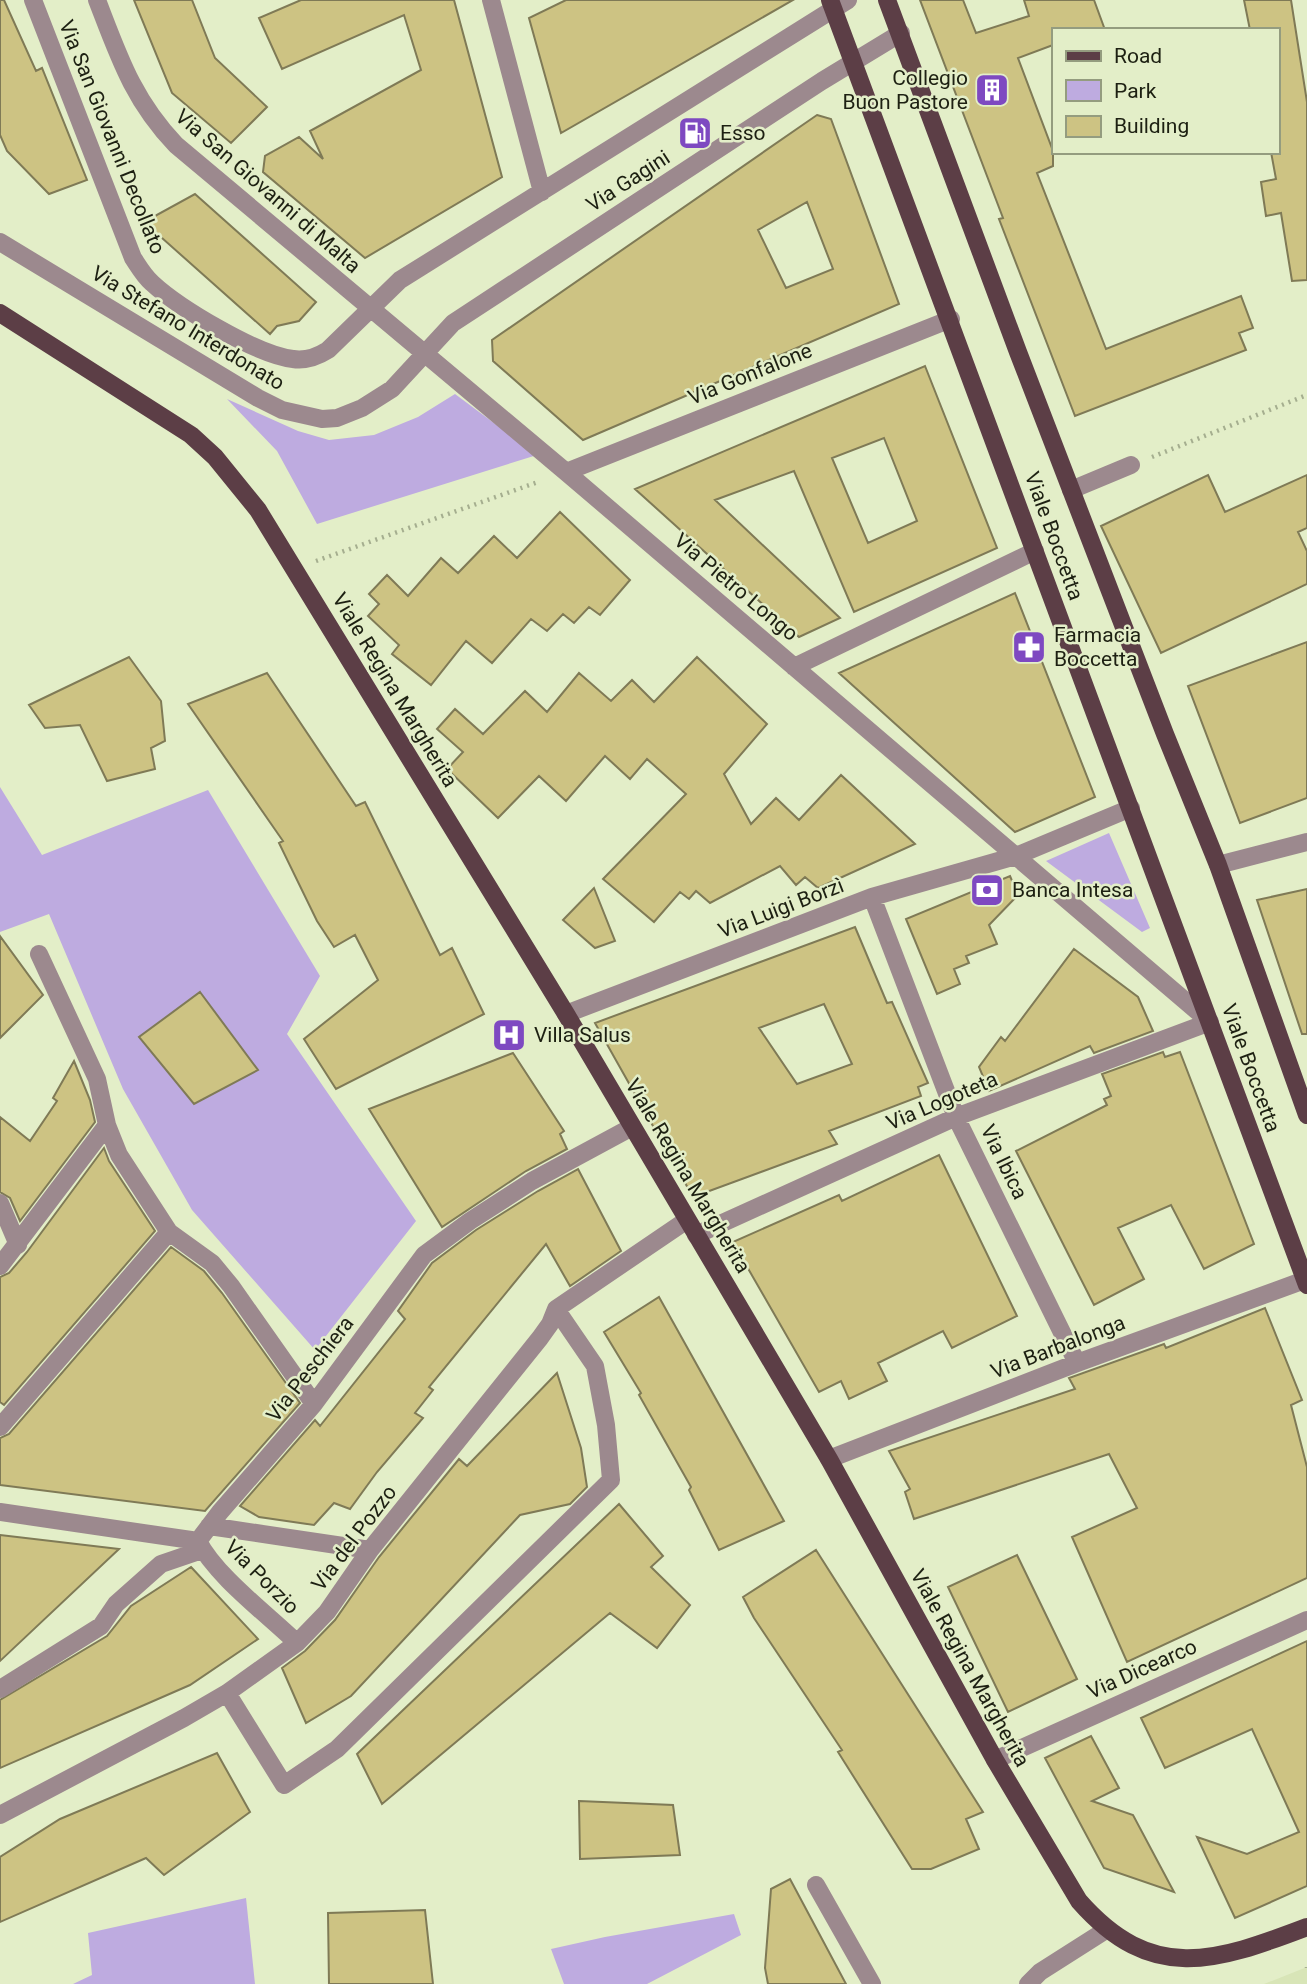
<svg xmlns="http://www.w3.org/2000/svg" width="1307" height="1984" font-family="Roboto,sans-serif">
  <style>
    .built { fill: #d8e5b7 }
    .green { fill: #beabe0 }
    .building { fill: #cdc383; stroke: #7f7a56; stroke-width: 2; fill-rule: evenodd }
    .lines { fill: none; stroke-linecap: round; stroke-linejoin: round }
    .path { stroke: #a5ae8f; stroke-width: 4.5; stroke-dasharray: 2 5; stroke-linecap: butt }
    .minor { stroke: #9c898e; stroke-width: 18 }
    .major { stroke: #5c3e46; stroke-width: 18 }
    .labels { text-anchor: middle; stroke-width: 5; stroke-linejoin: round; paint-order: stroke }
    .poi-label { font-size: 21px; fill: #1d2012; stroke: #e3eec8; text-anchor: start }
    .street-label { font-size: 21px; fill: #1d2012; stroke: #e3eec8 }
  </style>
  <rect width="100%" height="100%" fill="#e3eec8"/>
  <path class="built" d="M1307,1967V1984H1264Z"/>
  <path class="green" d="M455,394L537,455L317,524L277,451L227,399L298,431L329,440L374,435L418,417Z
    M0,787L42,855L208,790L320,976L287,1034L416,1221L315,1350L192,1210L123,1089L49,914L0,932Z
    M1109,833L1150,928L1142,932L1046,861Z
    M246,1898L255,1984H73L92,1975L88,1933Z
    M734,1914L741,1935L647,1984H564L551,1949L605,1937Z"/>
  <path class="building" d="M0,0H4L36,71L42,68L87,180L49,194L7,151L0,135Z
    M134,0H192L215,58L267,107L231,143L172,93Z
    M301,0H454L502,177L365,258L263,172L265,156L299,137L323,159L310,131L421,70L404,15L282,69L259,18Z
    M566,0H793L561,133L529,18Z
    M920,0H963L976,33L1029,16L1024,0H1094L1105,30H1053V45L1018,58L1053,151V166L1037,173L1106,349L1241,296L1253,328L1239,333L1246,350L1075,416L999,219L1003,218Z
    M1244,0H1291L1307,102V280L1292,281L1281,213L1266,216L1261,182L1276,179L1271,152H1277V30H1250Z
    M817,115L831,119L899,304L583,440L493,361L492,340ZM807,202L833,269L786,288L758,230Z
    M195,194L316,302L299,321L277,326L270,334L144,222Z
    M925,366L997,548L854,612L794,471L715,500L840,618L799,637L635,489ZM884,438L917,521L868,543L832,458Z
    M1208,475L1225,512L1307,475V528L1298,532L1307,551V584L1161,653L1101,526Z
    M560,512L630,580L600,615L589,607L574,623L563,614L547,631L531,619L492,663L466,641L431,685L392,654L399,645L368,616L379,604L369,594L387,575L408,596L441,558L458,573L494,536L517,558Z
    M1015,593L1095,797L1015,832L839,673Z
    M1307,642V798L1240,823L1188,686Z
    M129,657L161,701L165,741L151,748L155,769L107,781L80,725L45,728L29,705Z
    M697,657L767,724L724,774L751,824L776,798L799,820L841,775L915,844L818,888L805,877L796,885L780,866L710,903L696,891L689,899L680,892L654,922L603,879L686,794L647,759L630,779L605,756L566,801L539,776L498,818L447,769L463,752L437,729L455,709L483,734L525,691L547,712L579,673L611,701L632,680L654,702Z
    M267,673L356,806L365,802L440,955L452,948L484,1014L336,1089L304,1039L378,980L355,935L334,947L317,921L279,843L283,841L188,704Z
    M1010,876L1018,895L989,925L997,944L966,956L969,963L954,969L960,984L937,994L906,919Z
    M594,888L615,941L595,948L563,920Z
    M1307,889V1034H1302L1257,900Z
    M855,927L887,1003L892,1002L928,1083L918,1087L921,1096L829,1131L837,1144L693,1197L595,1023ZM824,1004L852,1064L797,1084L759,1028Z
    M0,936L43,995L0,1038Z
    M1074,949L1138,997L1153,1031L1094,1053L1090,1046L989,1091L979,1067L1001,1037L1005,1041Z
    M200,992L258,1070L194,1104L139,1037Z
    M1163,1052L1165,1057L1180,1052L1254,1244L1204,1269L1171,1205L1118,1228L1144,1279L1094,1305L1016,1151L1107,1105L1104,1099L1111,1096L1102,1074Z
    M513,1053L564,1131L560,1134L567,1149L526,1171L442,1227L369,1109Z
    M74,1061L90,1100L95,1122L20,1221L10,1198L0,1192V1117L30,1141L57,1101L53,1098Z
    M104,1148L109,1161L155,1231L4,1405L0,1402V1277L9,1273L27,1252Z
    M939,1155L1017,1316L952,1348L943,1331L878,1363L887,1381L849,1399L841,1381L819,1392L742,1258L724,1246L839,1195L842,1201Z
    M578,1169L621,1251L570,1286L546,1244L429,1387L433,1390L415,1413L423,1418L377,1472L350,1509L334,1503L314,1525L259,1517L240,1506L315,1420L320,1426L405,1319L398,1311L432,1263L476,1230L538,1191Z
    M171,1247L204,1271L222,1293L300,1403L205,1511L0,1485V1438L9,1434Z
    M659,1297L784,1521L719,1550L689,1490L691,1487L639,1395L641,1393L604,1332Z
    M1265,1308L1302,1400L1291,1405L1307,1467V1578L1127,1662L1072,1537L1137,1508L1109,1454L914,1519L905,1492L910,1489L889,1451L1075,1389L1069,1378L1164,1344L1166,1348Z
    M557,1373L581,1448L587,1487L570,1504L520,1515L351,1696L306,1723L282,1668L305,1651L335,1620L379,1557L459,1459L467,1466Z
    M619,1504L663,1556L651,1567L690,1605L657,1648L610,1613L382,1804L357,1754Z
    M0,1535L119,1549L0,1661Z
    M816,1550L983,1812L966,1819L979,1849L931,1869H912L838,1752L842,1750L754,1618L743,1597Z
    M1017,1555L1077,1679L1008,1712L948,1587Z
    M191,1567L258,1639L190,1685L0,1768V1700L107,1636L131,1606Z
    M1307,1641V1886L1235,1918L1197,1837L1247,1854L1299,1832L1252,1729L1165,1768L1141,1718Z
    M1091,1736L1119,1788L1092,1801L1133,1815L1174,1892L1104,1868L1045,1758Z
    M217,1753L250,1812L164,1875L146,1858L0,1922V1857L60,1819Z
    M579,1801L673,1805L680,1855L580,1859Z
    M790,1879L846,1984H768L765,1968L771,1889Z
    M425,1910L433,1984H329L328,1913Z"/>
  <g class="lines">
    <path class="path" d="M1152,457L1307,395
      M316,561L538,482
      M1307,1967V1968"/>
    <path class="minor" d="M33,0L133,258C139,267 144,276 152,283C179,308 257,355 293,359C306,361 317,357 328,350L400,280L848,0
      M97,0C119,57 133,100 176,145L566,472L1210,1022L956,1117L696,1235
      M491,0L542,192
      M0,242L258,398L282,410L322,419L337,418L362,408L392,389L453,323L822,81L901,33
      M566,472L951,319
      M1071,490L1131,465
      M794,667L1035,551
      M1218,865L1307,842
      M872,897L956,1117L1077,1363
      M39,954L97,1079L107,1125L119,1155L169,1232L212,1263L231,1286L314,1404
      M566,1014L872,897L1016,856L1131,808
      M0,1203L18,1245
      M0,1266L107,1125
      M0,1427L169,1232
      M829,1459L1077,1363L1305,1280
      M0,1512L198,1541
      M209,1526L370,1550
      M198,1541L220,1512L314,1404L424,1255L470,1221L532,1181L632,1127
      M198,1541C216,1576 267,1614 297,1643
      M0,1689L101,1626L116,1604L161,1564L202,1550
      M227,1693L284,1785L337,1749L611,1480L606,1425L595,1366L556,1309
      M995,1760L1307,1620
      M0,1815L184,1718L227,1693L297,1643L327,1612L370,1550L540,1338L550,1324L556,1309L687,1220
      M816,1885L872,1984
      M1028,1984L1040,1972L1106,1930"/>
    <path class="major" d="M830,0L1307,1285
      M887,0L1018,352L1165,734L1218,865L1307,1115
      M0,313L191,435L215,457L258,510L566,1014L829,1459L995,1760L1079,1901C1152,1984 1215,1962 1307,1927"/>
  </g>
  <defs>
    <g id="building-square" transform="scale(1.75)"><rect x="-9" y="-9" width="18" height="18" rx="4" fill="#7e49c1" stroke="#e3eec8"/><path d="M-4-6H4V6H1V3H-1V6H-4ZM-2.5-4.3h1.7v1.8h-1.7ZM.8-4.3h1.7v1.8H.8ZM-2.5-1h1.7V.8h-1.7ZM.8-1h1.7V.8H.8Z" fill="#fff"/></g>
    <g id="fuel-square" transform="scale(1.75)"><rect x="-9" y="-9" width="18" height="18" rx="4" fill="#7e49c1" stroke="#e3eec8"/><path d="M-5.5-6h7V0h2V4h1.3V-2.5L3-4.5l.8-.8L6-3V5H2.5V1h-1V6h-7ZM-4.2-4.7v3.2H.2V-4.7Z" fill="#fff"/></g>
    <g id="pharmacy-square" transform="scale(1.75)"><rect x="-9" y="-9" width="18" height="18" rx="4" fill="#7e49c1" stroke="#e3eec8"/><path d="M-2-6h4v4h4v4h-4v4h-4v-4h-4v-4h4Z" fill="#fff"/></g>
    <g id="bank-square" transform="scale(1.75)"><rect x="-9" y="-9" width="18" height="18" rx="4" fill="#7e49c1" stroke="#e3eec8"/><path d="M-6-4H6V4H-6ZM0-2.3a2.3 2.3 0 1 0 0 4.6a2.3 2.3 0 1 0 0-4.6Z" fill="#fff"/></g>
    <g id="hospital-square" transform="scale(1.75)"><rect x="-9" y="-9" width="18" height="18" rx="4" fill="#7e49c1" stroke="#e3eec8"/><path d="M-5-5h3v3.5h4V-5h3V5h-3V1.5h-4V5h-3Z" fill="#fff"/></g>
  </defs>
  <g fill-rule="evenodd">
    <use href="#building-square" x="992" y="90"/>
    <use href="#fuel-square" x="695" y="133"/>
    <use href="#pharmacy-square" x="1029" y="647"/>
    <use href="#bank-square" x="987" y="890"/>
    <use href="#hospital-square" x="509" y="1035"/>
  </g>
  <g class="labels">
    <g class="poi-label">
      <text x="968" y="85" text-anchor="end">Collegio<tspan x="968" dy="24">Buon Pastore</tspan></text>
      <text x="720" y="140">Esso</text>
      <text x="1054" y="642">Farmacia<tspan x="1054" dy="24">Boccetta</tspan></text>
      <text x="1012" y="897">Banca Intesa</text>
      <text x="534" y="1042">Villa Salus</text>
    </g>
    <g class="street-label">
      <text transform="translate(112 137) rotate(68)" y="7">Via San Giovanni Decollato</text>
      <text transform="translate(628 181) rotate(-33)" y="7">Via Gagini</text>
      <text transform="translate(268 191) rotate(41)" y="7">Via San Giovanni di Malta</text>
      <text transform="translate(188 328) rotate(31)" y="7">Via Stefano Interdonato</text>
      <text transform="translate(750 374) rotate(-22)" y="7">Via Gonfalone</text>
      <text transform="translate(1054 536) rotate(70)" y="7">Viale Boccetta</text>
      <text transform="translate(736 587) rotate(40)" y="7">Via Pietro Longo</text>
      <text transform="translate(395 690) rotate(59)" y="7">Viale Regina Margherita</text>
      <text transform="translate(781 908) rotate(-21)" y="7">Via Luigi Borzì</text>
      <text transform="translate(1251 1068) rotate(70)" y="7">Viale Boccetta</text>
      <text transform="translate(942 1101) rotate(-23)" y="7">Via Logoteta</text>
      <text transform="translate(1004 1162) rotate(64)" y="7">Via Ibica</text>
      <text transform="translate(688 1176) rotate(59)" y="7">Viale Regina Margherita</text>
      <text transform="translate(1058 1347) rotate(-21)" y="7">Via Barbalonga</text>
      <text transform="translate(310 1369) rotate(-52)" y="7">Via Peschiera</text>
      <text transform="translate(354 1538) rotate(-53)" y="7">Via del Pozzo</text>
      <text transform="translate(262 1577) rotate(45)" y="7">Via Porzio</text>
      <text transform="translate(970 1668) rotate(61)" y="7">Viale Regina Margherita</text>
      <text transform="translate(1142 1669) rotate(-24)" y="7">Via Dicearco</text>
    </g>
  </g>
  <rect x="1052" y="28" width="228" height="126" fill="#e3eec8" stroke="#949c7f" stroke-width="2"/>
  <rect x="1066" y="51" width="35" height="10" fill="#5c3e46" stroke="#949c7f" stroke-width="2"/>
  <text x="1114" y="63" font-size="21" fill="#1d2012">Road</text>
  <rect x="1066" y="80" width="35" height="21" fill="#beabe0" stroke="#949c7f" stroke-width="2"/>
  <text x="1114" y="98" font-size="21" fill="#1d2012">Park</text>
  <rect x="1066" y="116" width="35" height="21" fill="#cdc383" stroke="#949c7f" stroke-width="2"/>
  <text x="1114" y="133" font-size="21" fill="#1d2012">Building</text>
</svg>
